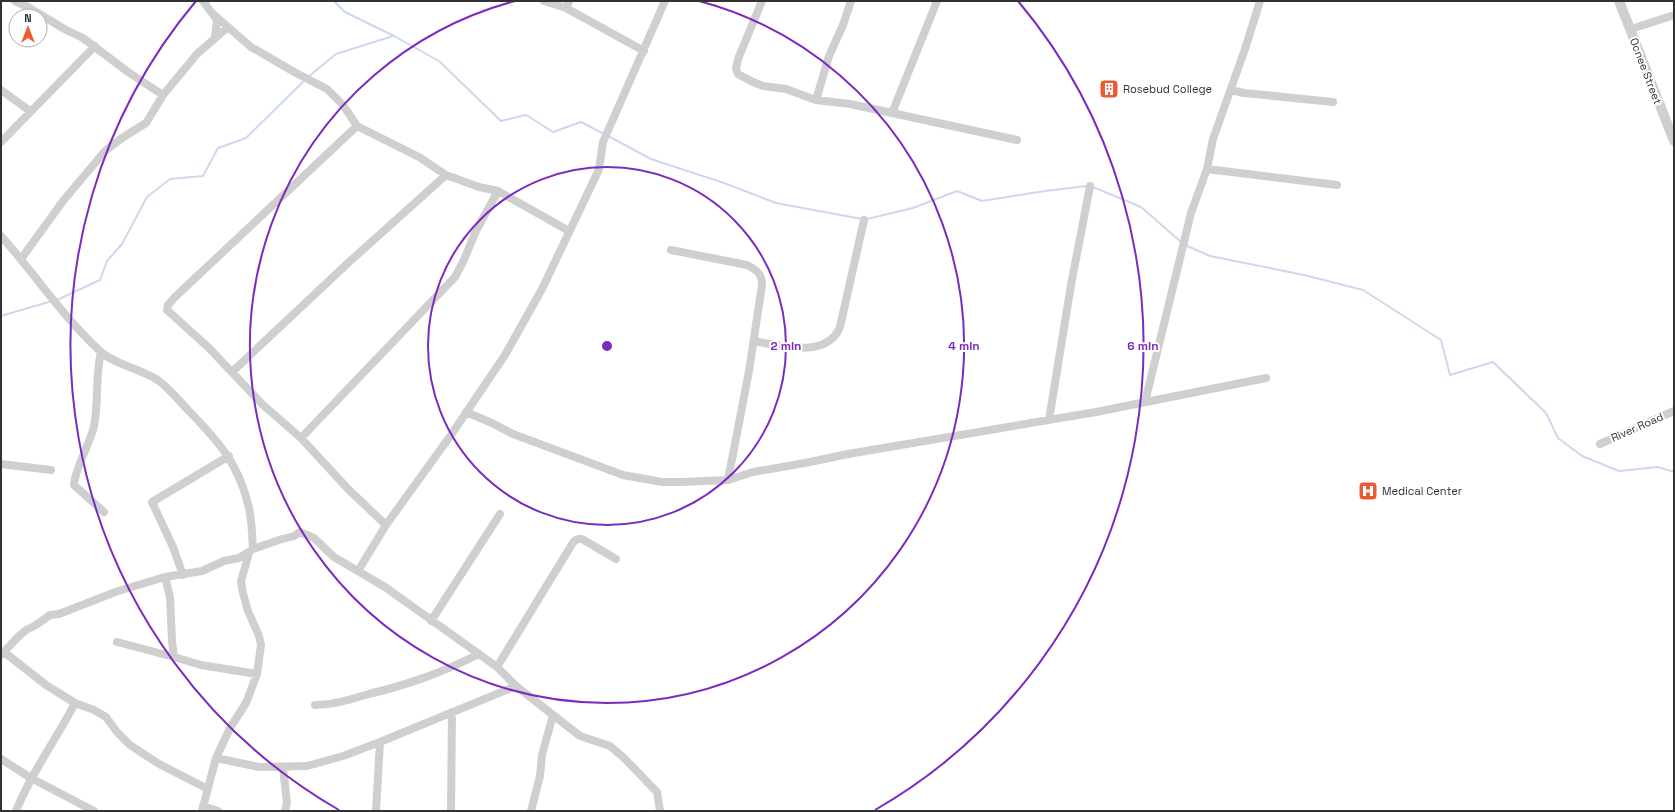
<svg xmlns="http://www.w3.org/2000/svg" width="1675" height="812" font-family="'Space Grotesk',sans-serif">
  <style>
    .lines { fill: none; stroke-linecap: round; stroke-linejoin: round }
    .stream { stroke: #cdd8ee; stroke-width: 2 }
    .minor { stroke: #cfcfcf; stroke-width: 8 }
    .tertiary { stroke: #cfcfcf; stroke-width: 10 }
    .ring { fill: none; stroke: #7b2cbf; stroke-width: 2 }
    .labels { text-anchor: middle; stroke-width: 4; stroke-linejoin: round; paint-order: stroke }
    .street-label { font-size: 11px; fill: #323232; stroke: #fff }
    .poi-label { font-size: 11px; fill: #323232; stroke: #fff; text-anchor: start }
    .centre { fill: #7b2cbf; stroke: #fff; stroke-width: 2 }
    .ring-label { font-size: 12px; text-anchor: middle; font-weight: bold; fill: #7b2cbf; stroke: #fff; stroke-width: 4; stroke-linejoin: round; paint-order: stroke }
  </style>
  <rect width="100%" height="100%" fill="#fff"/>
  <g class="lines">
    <path class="stream" d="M334,1L345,12L394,36L439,61L501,121L526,115L553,132L581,122L604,134
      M308,77L336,54L393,36
      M608,136L651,159L724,183L776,203L862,219
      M1093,187L1141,207L1181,242
      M867,219L913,208L957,191L982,201L1045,191L1087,186
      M1185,245L1210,256L1304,275L1363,290L1441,340L1450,375L1493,362L1546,413L1558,438L1582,456L1619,471L1658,467L1674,472
      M57,300L100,280L107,261L122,244L147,197L170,179L203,176L218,148L246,138L305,80
      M1,316L52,301"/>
    <path class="minor" d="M15,1L28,7L66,30L83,38L128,72L163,95
      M203,1L217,20L215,37
      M544,1L566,8L644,51
      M762,1L738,59L736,69L738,74L753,82L763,86L786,89L816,100L850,104L892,113L937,1
      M566,8L569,1
      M213,14L251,47L296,73L327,89L343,105L357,126L419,157L446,175L479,187L498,191L569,231
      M1631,29L1674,15
      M1,90L30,111
      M1231,90L1244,93L1333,102
      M816,100L829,56L843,25L851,1
      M892,113L1017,140
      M357,126L175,297L168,305L167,310L209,348L263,405L301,438L349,490L386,525
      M1,142L95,46
      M1207,169L1337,185
      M1,236C35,274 63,317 100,351C115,365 142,369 159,381C171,390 179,401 189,411C218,441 238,463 248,504C252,518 252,535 253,549L239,558L224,561L202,571L165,577L118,591L59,614L50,615L36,625L26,630L18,637L1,655
      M671,250L747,265C757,270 762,274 762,285L749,371L728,480
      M21,259L63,201L105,151L122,138L146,123L163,95L197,54L228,27
      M754,341C780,346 827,359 840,327L864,220
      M101,352C95,377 99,401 94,426C90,444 75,468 74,485L104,512
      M232,372L348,263L446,175
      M1145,402L1191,213L1207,169L1213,139L1245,49L1260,1
      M466,412L492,423L513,434L623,475L662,482H682L728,480L753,472L805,463L848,454L1096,412L1266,378
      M1049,420L1071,285L1090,186
      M301,438L455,277L463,262L476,231L498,191
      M1600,444L1674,411
      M1,464L51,470
      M253,549L279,540L294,536L300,532L314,538L334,557L385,587L479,654L497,667L516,686L580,736L610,746L624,758L657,792L660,811
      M358,571L386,525L451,435L505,355L542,289L594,180L599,169L603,142L665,1
      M183,575L173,547L152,502L229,456
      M165,577L170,597L172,641L174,657L201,665L257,674
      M431,621L500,514
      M117,642L174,657
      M4,652L46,685L75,703L94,710L106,717L117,732L130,745L159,764L208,789
      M497,667L574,541L578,539H582L616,559
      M315,705C334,705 351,699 369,694C410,684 441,673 479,654
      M216,758L259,767L307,766L343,756L380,742L516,686
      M1,759L31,778L94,811
      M283,767L287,803L285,811
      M203,806L218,811
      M16,811C31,773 56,740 75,703
      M202,811L216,758L230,728L246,703L257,674L261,645L259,636L248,611L243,593L241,581L249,553
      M376,811L380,742
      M451,811L452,712
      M531,811L540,776L542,755L553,715"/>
    <path class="tertiary" d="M1619,1L1674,141"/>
  </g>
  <g class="ring">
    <circle cx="607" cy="346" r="179"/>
    <path d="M699 1A357 357 0 1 1 515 1"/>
    <path d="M339 810A536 536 0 0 1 196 1M1018 1A536 536 0 0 1 875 810"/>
  </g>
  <defs>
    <g id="building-square" transform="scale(1)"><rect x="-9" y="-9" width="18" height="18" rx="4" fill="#ea5b34" stroke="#fff"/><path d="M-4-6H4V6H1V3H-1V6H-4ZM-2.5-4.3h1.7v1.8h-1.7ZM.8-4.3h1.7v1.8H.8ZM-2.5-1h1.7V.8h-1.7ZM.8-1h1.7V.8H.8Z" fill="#fff"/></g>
    <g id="hospital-square" transform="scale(1)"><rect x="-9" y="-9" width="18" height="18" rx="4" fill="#ea5b34" stroke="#fff"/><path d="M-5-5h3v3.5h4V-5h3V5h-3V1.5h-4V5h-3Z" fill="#fff"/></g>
  </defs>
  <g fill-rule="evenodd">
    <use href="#building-square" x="1109" y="89"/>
    <use href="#hospital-square" x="1368" y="491"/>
  </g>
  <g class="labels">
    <g class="street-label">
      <text transform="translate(1646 71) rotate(69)" y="4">Ocnee Street</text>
      <text transform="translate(1637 427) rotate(-24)" y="4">River Road</text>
    </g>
    <g class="poi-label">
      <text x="1123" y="93">Rosebud College</text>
      <text x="1382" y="495">Medical Center</text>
    </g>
  </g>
  <circle cx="607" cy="346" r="6" class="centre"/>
  <g class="ring-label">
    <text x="786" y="350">2 min</text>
    <text x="964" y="350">4 min</text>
    <text x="1143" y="350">6 min</text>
  </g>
  <rect width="1675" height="812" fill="none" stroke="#323232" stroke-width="4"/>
  <g transform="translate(28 28)"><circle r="19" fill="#ffffff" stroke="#adadad"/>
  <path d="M0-3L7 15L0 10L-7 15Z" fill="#ea5b34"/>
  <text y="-6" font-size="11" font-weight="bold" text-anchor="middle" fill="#323232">N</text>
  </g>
</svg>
